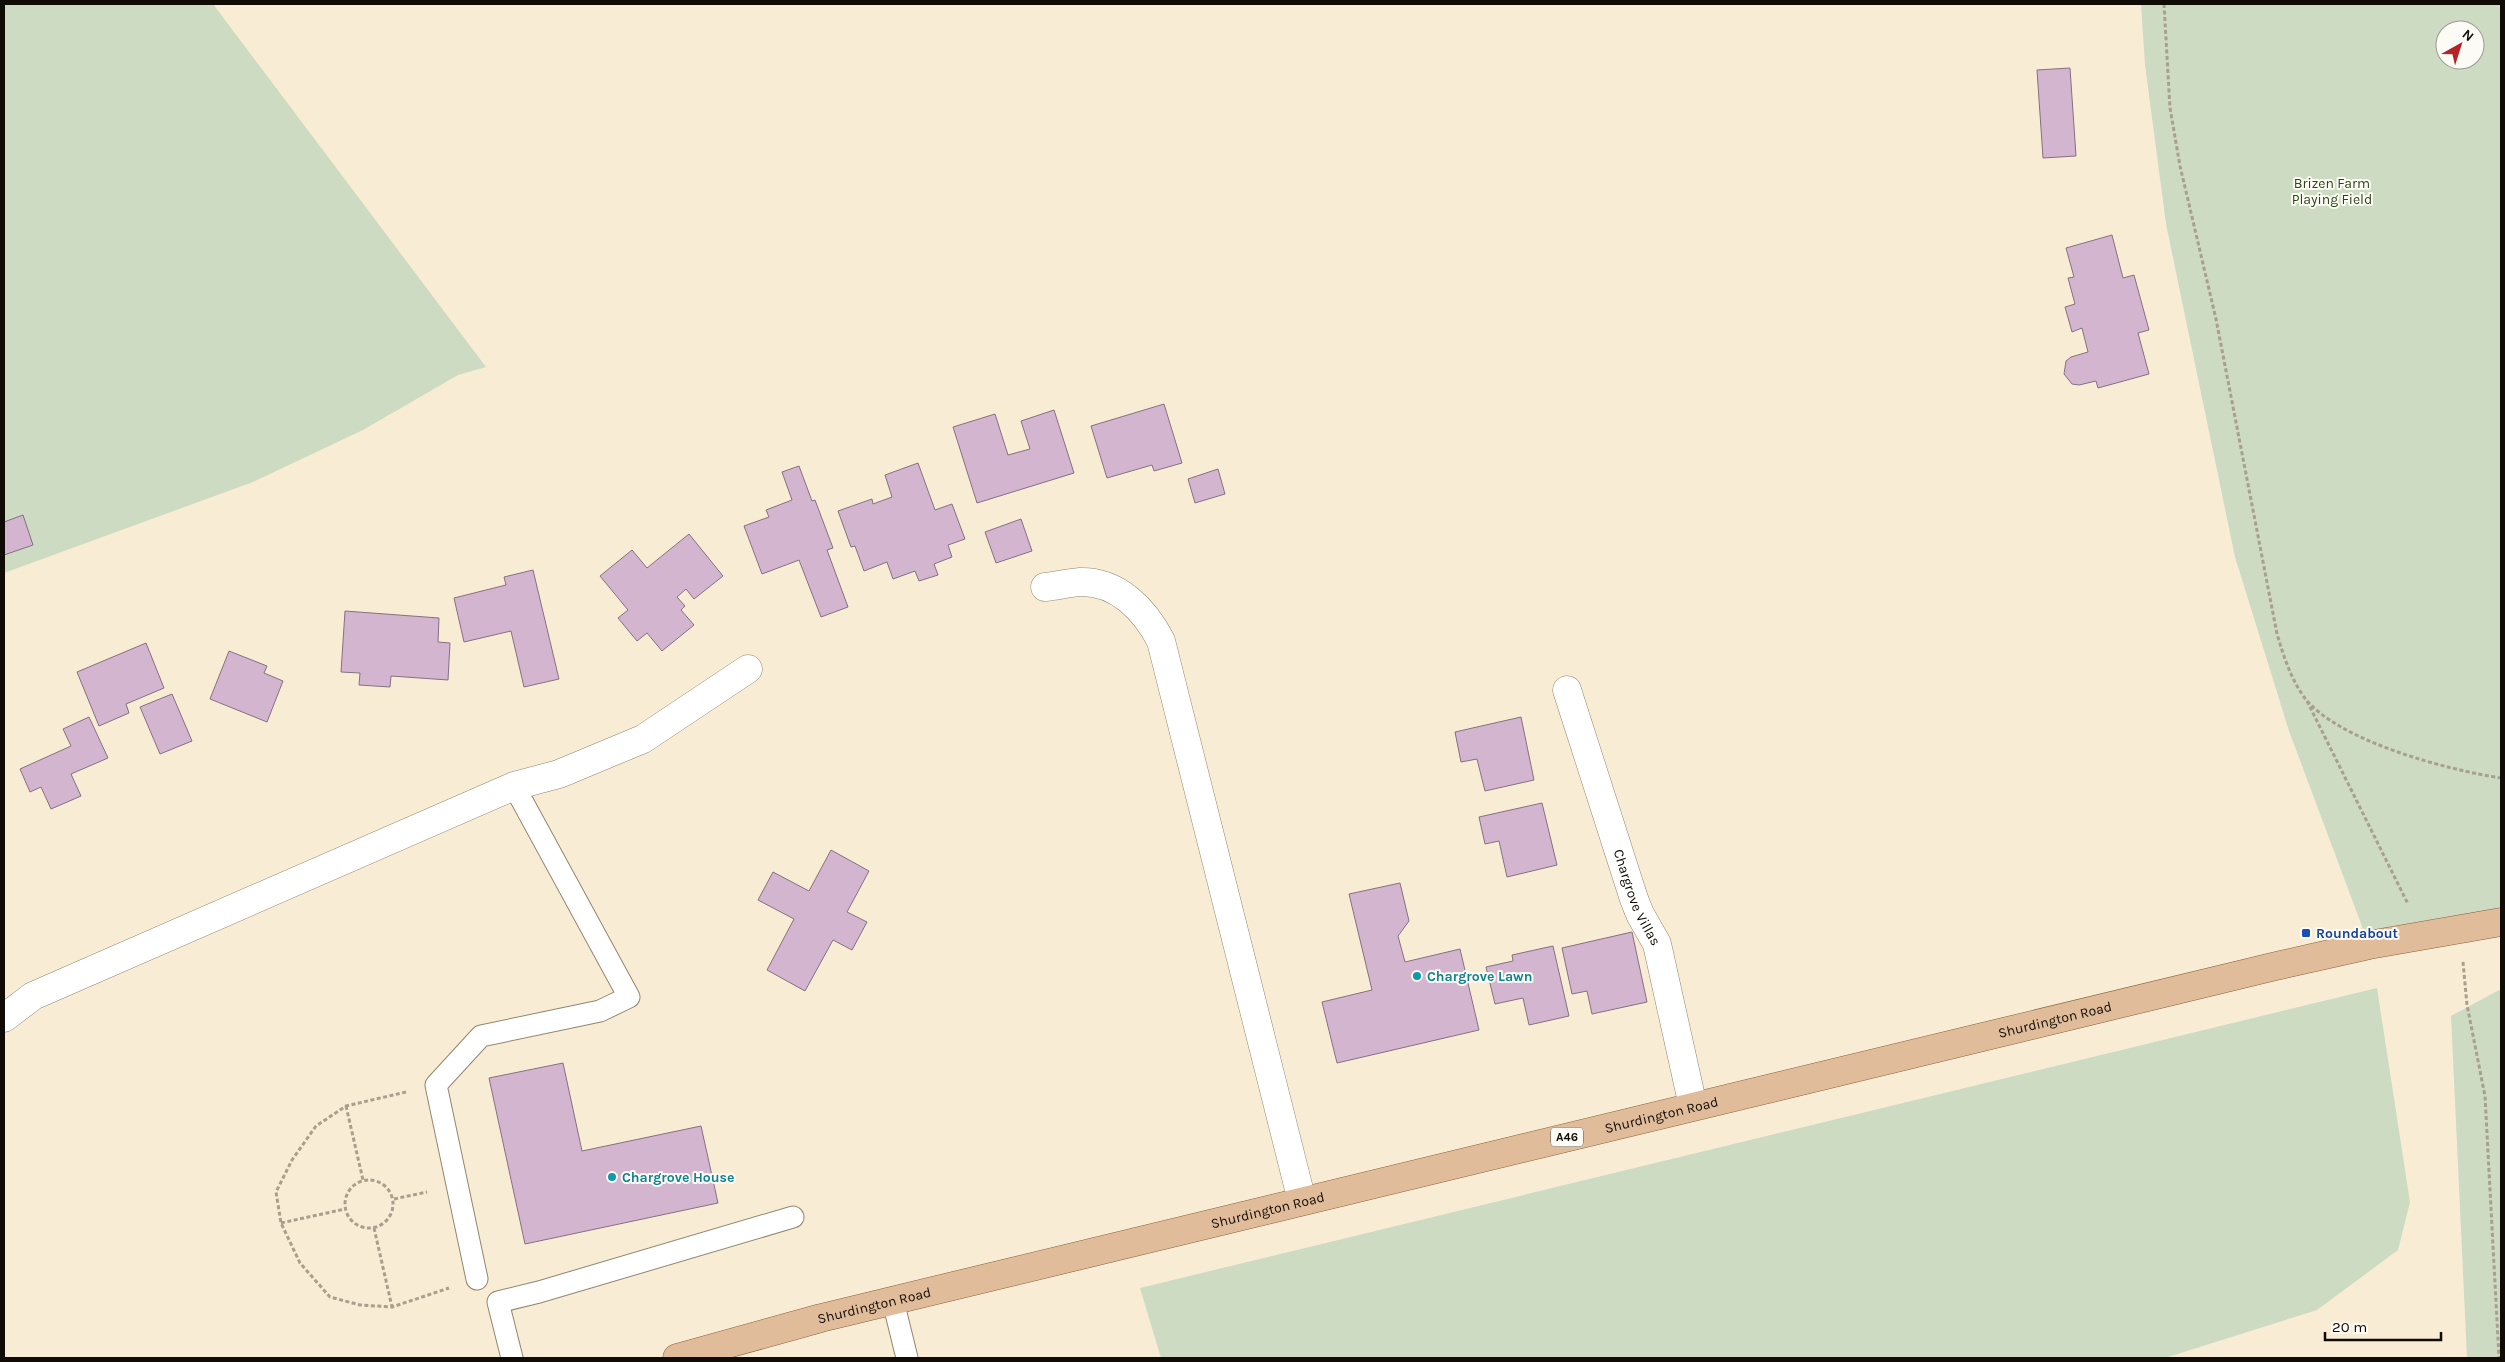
<svg xmlns="http://www.w3.org/2000/svg" width="2505" height="1362" font-family="Karla,sans-serif">
  <style>
    .green { fill: #cddbc3; fill-rule: evenodd }
    .building { fill: #d3b5d0; stroke: #837181 }
    .lines { fill: none; stroke-linecap: round; stroke-linejoin: round }
    .lane-casing { stroke: #918671; stroke-width: 23 }
    .street-casing { stroke: #918671; stroke-width: 29 }
    .primary-casing { stroke: #8a623a; stroke-width: 29 }
    .path { stroke: #a89f8d; stroke-width: 3; stroke-dasharray: 4 2.5; stroke-linecap: butt }
    .lane { stroke: #fff; stroke-width: 21 }
    .street { stroke: #fff; stroke-width: 28 }
    .primary { stroke: #e0bc9a; stroke-width: 28 }
    .transit-dot { fill: #1a4fb4; stroke: #fdfbf6; stroke-width: 2 }
    .culture-dot { fill: #0f9aa8; stroke: #fdfbf6; stroke-width: 2 }
    .labels { text-anchor: middle; stroke-width: 4; stroke-linejoin: round; paint-order: stroke }
    .shield { fill: #fdfbf6; stroke: #57544d; stroke-width: 1 }
    .shield-label { font-size: 12px; font-weight: bold; fill: #100c05 }
    .park-label { font-size: 14px; fill: #2d4514; stroke: #fdfbf6 }
    .street-label { font-size: 14px; fill: #100c05; stroke: #fdfbf6 }
    .transit-label { font-size: 14px; font-weight: bold; fill: #164399; stroke: #fdfbf6; text-anchor: start }
    .culture-label { font-size: 14px; font-weight: bold; fill: #0d838f; stroke: #fdfbf6; text-anchor: start }
  </style>
  <rect width="100%" height="100%" fill="#f9ecd5"/>
  <path class="green" d="M4,4H213L486,367L458,375L363,430L253,482L4,573Z
    M2141,4H2501V922L2369,945L2289,731L2235,557L2166,224L2145,65ZM2445,30H2475V60H2445Z
    M2377,988L2410,1202L2398,1250L2317,1310L2165,1358H1161L1140,1288Z
    M2499,990L2501,991V1358H2467L2451,1016Z"/>
  <path class="building" d="M2070,68L2076,156L2043,158L2037,70Z
    M2112,235L2123,278L2134,275L2149,330L2138,333L2149,374L2098,388L2096,381L2079,385L2072,384L2064,374L2066,361L2071,357L2088,352L2082,328L2072,332L2065,307L2075,304L2068,278L2074,277L2066,248Z
    M1164,404L1182,463L1154,471L1152,465L1107,478L1091,426Z
    M1054,410L1074,473L977,503L953,427L995,414L1008,455L1030,449L1021,421Z
    M918,463L935,510L952,504L965,539L948,545L952,557L934,564L938,575L919,581L915,571L893,579L887,562L864,571L855,546L851,547L838,511L872,499L873,504L892,497L885,475Z
    M799,466L812,501L815,500L833,548L827,550L848,607L821,617L799,560L762,574L744,526L769,517L766,510L792,500L782,472Z
    M1218,469L1225,494L1195,503L1188,479Z
    M23,515L33,545L4,555V522Z
    M1021,519L1032,551L996,563L985,532Z
    M689,534L723,576L694,599L686,589L677,597L685,606L681,610L694,625L662,651L647,633L637,641L618,618L628,610L600,576L632,550L647,568Z
    M533,570L559,679L524,687L511,631L464,642L454,598L506,585L504,577Z
    M345,611L439,618L438,642L450,643L448,680L391,676L390,687L359,685L360,673L341,672Z
    M146,643L164,688L126,704L129,713L99,726L77,672Z
    M229,651L267,666L264,673L283,681L267,722L210,699Z
    M172,694L192,741L160,754L140,707Z
    M89,717L108,758L71,774L81,796L51,809L41,787L30,792L20,769L71,746L63,729Z
    M1521,717L1534,780L1485,791L1477,759L1461,762L1455,732Z
    M1542,803L1557,865L1507,877L1499,841L1485,844L1479,817Z
    M831,850L869,871L847,912L867,922L852,950L833,940L805,991L767,970L794,919L758,900L773,872L809,891Z
    M1400,883L1409,921L1398,936L1405,962L1460,949L1479,1030L1337,1063L1322,1002L1372,990L1349,894Z
    M1632,932L1647,1002L1592,1014L1587,991L1572,994L1562,948Z
    M1553,946L1569,1016L1529,1025L1523,998L1495,1004L1486,967L1513,961L1512,955Z
    M563,1063L582,1151L701,1126L718,1203L525,1244L489,1078Z"/>
  <g class="lines">
    <g class="lane-casing">
      <path id="lane" d="M477,1279L436,1085L481,1036L600,1011L629,997L514,786
        M893,1301L907,1358
        M512,1358L498,1302L539,1292L793,1217"/>
    </g>
    <g class="street-casing">
      <g id="street">
        <path d="M1045,587C1056,586 1068,583 1080,582C1118,581 1145,610 1161,641L1302,1201"/>
        <path id="s1" d="M1567,690L1634,899L1640,914L1657,944L1693,1106"/>
        <path d="M4,1018L33,996L514,786L559,774L643,739L748,669"/>
      </g>
    </g>
    <g class="primary-casing">
      <g id="primary">
        <path id="s2" d="M677,1358L821,1318L2276,966L2369,945L2501,922"/>
      </g>
    </g>
    <path class="path" d="M2164,4L2170,108L2180,166L2216,319L2277,634C2284,657 2290,677 2304,697C2337,741 2448,770 2501,778
      M2307,701L2408,904
      M2463,962L2467,1005L2485,1096L2499,1358
      M406,1092L346,1106L316,1126L292,1160L276,1192L281,1223L300,1263L330,1297L360,1305L392,1307L449,1288
      M346,1106L363,1180
      M345 1204a24 24 0 1 1 48 0a24 24 0 1 1-48 0Z
      M394,1199L427,1192
      M281,1223L345,1209
      M374,1228L392,1307"/>
    <use href="#lane" class="lane"/>
    <use href="#street" class="street"/>
    <use href="#primary" class="primary"/>
  </g>
  <rect class="transit-dot" x="2301" y="928" width="10" height="10" rx="2.5"/>
  <g class="culture-dot">
    <circle cx="1417" cy="976" r="5"/>
    <circle cx="612" cy="1177" r="5"/>
  </g>
  <g class="labels">
    <rect class="shield" x="1551" y="1127.5" width="32" height="19" rx="4"/>
    <g class="shield-label">
      <text x="1567" y="1141">A46</text>
    </g>
    <g class="park-label">
      <text x="2332" y="188">Brizen Farm<tspan x="2332" dy="16">Playing Field</tspan></text>
    </g>
    <g class="street-label">
      <text dy="5" stroke="none"><textPath href="#s1" startOffset="219">Chargrove Villas</textPath></text>
      <text dy="5" stroke="none"><textPath href="#s2" startOffset="1419">Shurdington Road</textPath></text>
      <text dy="5" stroke="none"><textPath href="#s2" startOffset="1014">Shurdington Road</textPath></text>
      <text dy="5" stroke="none"><textPath href="#s2" startOffset="609">Shurdington Road</textPath></text>
      <text dy="5" stroke="none"><textPath href="#s2" startOffset="204">Shurdington Road</textPath></text>
    </g>
    <g class="transit-label">
      <text x="2316" y="938">Roundabout</text>
    </g>
    <g class="culture-label">
      <text x="1427" y="981">Chargrove Lawn</text>
      <text x="622" y="1182">Chargrove House</text>
    </g>
  </g>
  <rect width="2505" height="1362" fill="none" stroke="#100c05" stroke-width="10"/>
  <g transform="translate(2460 45) rotate(39)"><circle r="24" fill="#fdfbf6" stroke="#9e9b96"/>
  <path d="M0-4L9 19L0 12L-9 19Z" fill="#b42327"/>
  <text y="-8" font-size="14" font-weight="bold" text-anchor="middle" fill="#100c05">N</text>
  </g>
  <path d="M2325 1332v8h116v-8" fill="none" stroke="#100c05" stroke-width="2.5"/>
  <text x="2332" y="1332" font-size="15" fill="#100c05" stroke="#fdfbf6" stroke-width="4" paint-order="stroke">20 m</text>
</svg>
